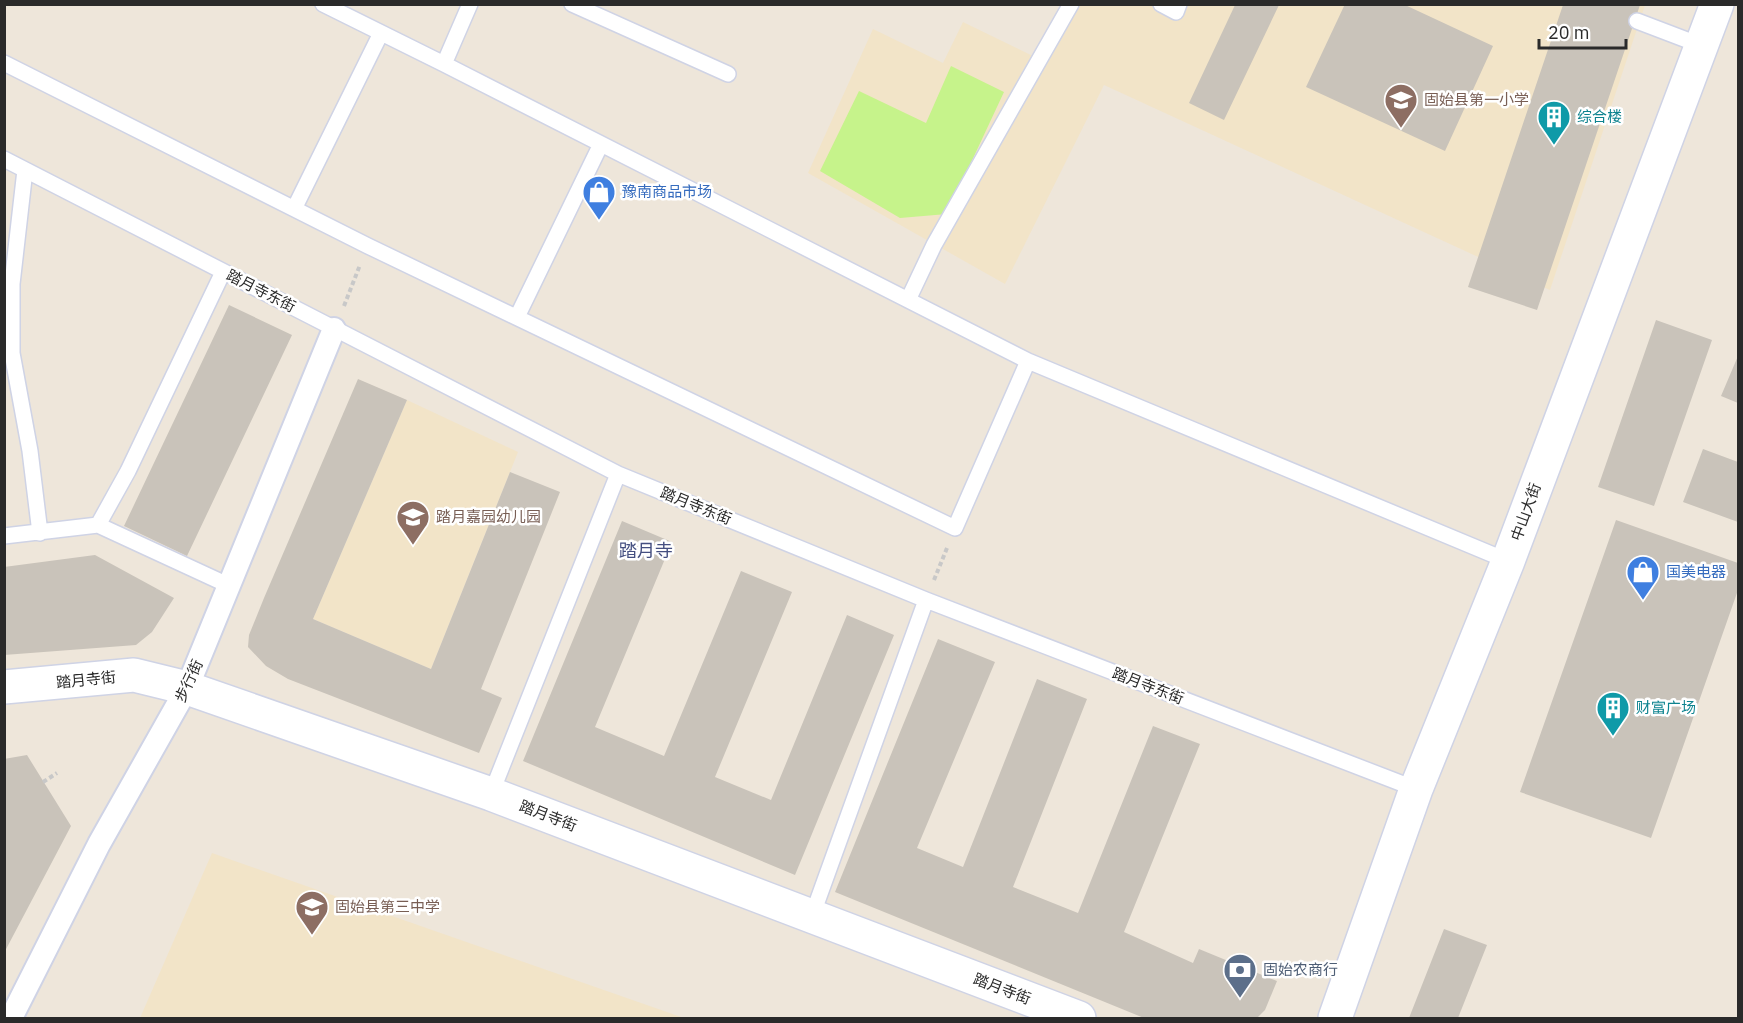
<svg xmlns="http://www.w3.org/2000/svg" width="1743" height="1023" font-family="'IBM Plex Sans','Noto Sans SC',sans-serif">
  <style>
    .education { fill: #f2e4c8 }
    .pitch { fill: #c6f38b }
    .building { fill: #c9c3ba }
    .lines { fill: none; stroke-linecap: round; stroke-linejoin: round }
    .service-casing { stroke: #cfd3e5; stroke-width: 18 }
    .pedestrian-casing { stroke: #cfd3e5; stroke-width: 26 }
    .tertiary-casing { stroke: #cfd3e5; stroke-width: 36 }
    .secondary-casing { stroke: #cfd3e5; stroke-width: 36 }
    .path { stroke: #c8c8c8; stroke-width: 4; stroke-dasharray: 4.5 3; stroke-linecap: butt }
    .service { stroke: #fff; stroke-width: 15 }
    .pedestrian { stroke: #fff; stroke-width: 22 }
    .tertiary { stroke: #fff; stroke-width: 33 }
    .secondary { stroke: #fff; stroke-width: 33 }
    .labels { text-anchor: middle; stroke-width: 5; stroke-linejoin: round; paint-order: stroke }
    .education-label { font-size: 15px; fill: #785e54; stroke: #fff; text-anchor: start }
    .culture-label { font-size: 15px; fill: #0d838f; stroke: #fff; text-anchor: start }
    .shop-label { font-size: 15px; fill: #366cbe; stroke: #fff; text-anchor: start }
    .street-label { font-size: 15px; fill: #2a2a2a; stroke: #fff }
    .service-label { font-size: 15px; fill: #4e5e75; stroke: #fff; text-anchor: start }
    .quarter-label { font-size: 18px; fill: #454f80; stroke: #fff }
  </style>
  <rect width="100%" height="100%" fill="#eee6da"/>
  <path class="education" d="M1068,5H1645L1550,290L1104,85L1005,284L808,173L873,29L943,63L963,22L1037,58Z
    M407,400L518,452L431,669L313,619Z
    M212,853L684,1018H140Z"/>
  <path class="pitch" d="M951,66L1004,92L947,214L900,218L820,171L859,91L926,123Z"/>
  <path class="building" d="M1345,4H1403L1493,46L1445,151L1306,87Z
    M1235,5H1279L1224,120L1189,103Z
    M1563,5H1640L1537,310L1468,287Z
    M229,305L292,335L187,556L124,526Z
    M1656,320L1712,340L1654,506L1598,487Z
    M1738,356V403L1721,396Z
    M358,379L407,400L313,619L431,669L510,472L560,492L481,689L502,698L479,753L288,679L266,666L248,647L249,635L264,598Z
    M1703,449L1738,462V522L1683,502Z
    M1616,520L1738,563V590L1651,838L1520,792Z
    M622,521L672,542L595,727L664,756L741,571L792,592L715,777L771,800L847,615L894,635L795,875L523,761Z
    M95,555L174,598L152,632L136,645L4,655V567Z
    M938,639L995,662L917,848L963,867L1037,679L1087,699L1013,887L1078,913L1153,726L1200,744L1124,932L1193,963L1199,949L1277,981L1265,1010L1257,1018H1144L835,892Z
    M27,755L71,826L4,953V759Z
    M1444,929L1487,945L1458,1018H1409Z"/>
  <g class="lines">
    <g class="service-casing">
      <path id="service" d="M323,4L444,64L1028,361L1508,561
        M572,4L728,74
        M1161,4L1176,12L1179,4
        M1637,21L1700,45
        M4,63L368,246L955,528L1028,361
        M444,64L470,4
        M4,159L618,474L926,600L1416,789
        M25,170L12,284V353L30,451L40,533
        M295,207L381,33
        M908,300L934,245L1071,4
        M517,317L601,144
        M98,525L230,586
        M4,536L98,525L128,471L223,272
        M491,794L618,474
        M812,916L926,600"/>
    </g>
    <g class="pedestrian-casing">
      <path id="pedestrian" d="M11,1018L99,844L187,688L334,329"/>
    </g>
    <g class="tertiary-casing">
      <path id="tertiary" d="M4,687L134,675L187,688L491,794L1079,1018"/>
    </g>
    <g class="secondary-casing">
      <path id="secondary" d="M1335,1018L1416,789L1508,561L1717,4"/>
    </g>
    <path class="path" d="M344,306L360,265
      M934,580L947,548
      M43,782L57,773"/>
    <use href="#service" class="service"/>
    <use href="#pedestrian" class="pedestrian"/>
    <use href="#tertiary" class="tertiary"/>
    <use href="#secondary" class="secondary"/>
  </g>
  <defs>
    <g id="school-pin" transform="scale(1.725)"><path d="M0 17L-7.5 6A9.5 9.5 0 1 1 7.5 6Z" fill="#8d6e63" stroke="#fff"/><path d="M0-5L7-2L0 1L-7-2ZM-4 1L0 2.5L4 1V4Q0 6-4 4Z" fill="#fff"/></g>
    <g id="building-pin" transform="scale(1.725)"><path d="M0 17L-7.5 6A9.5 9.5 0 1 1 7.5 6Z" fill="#0f9aa8" stroke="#fff"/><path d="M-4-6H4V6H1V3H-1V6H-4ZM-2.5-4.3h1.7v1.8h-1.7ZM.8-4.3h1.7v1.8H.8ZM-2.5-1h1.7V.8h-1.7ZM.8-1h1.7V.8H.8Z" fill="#fff"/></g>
    <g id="shop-pin" transform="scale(1.725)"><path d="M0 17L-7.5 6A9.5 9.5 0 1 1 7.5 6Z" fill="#3f7fe0" stroke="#fff"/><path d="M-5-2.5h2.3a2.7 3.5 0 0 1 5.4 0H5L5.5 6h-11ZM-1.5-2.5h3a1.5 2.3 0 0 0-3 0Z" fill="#fff"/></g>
    <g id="bank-pin" transform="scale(1.725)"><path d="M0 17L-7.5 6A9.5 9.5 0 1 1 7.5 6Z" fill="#5c6f8a" stroke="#fff"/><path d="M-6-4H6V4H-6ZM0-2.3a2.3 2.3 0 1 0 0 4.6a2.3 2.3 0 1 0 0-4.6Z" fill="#fff"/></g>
  </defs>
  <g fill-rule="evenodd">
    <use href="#school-pin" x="1401" y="100"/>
    <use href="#building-pin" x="1554" y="117"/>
    <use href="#shop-pin" x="599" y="192"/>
    <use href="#school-pin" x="413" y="517"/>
    <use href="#shop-pin" x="1643" y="572"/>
    <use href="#building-pin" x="1613" y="708"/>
    <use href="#school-pin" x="312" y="907"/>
    <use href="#bank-pin" x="1240" y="970"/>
  </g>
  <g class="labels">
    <g class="education-label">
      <text x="1424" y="105">固始县第一小学</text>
      <text x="436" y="522">踏月嘉园幼儿园</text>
      <text x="335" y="912">固始县第三中学</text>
    </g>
    <g class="culture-label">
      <text x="1577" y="122">综合楼</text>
      <text x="1636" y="713">财富广场</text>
    </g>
    <g class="shop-label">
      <text x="622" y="197">豫南商品市场</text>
      <text x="1666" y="577">国美电器</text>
    </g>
    <g class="street-label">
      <text transform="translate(261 291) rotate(27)" y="5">踏月寺东街</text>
      <text transform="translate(696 506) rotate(22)" y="5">踏月寺东街</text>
      <text transform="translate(1526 512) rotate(-70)" y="5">中山大街</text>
      <text transform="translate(86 680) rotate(-6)" y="5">踏月寺街</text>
      <text transform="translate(189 681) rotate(-65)" y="5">步行街</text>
      <text transform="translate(1148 686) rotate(21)" y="5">踏月寺东街</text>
      <text transform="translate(548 816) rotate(21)" y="5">踏月寺街</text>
      <text transform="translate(1002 989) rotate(21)" y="5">踏月寺街</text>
    </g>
    <g class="service-label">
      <text x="1263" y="975">固始农商行</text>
    </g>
    <g class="quarter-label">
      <text x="646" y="557">踏月寺</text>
    </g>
  </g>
  <rect width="1743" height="1023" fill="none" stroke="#2a2a2a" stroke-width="12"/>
  <path d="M1539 39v9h87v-9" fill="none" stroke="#2a2a2a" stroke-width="3"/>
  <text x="1548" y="39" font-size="18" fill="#2a2a2a" stroke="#ffffff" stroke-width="4.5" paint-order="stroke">20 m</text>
</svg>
